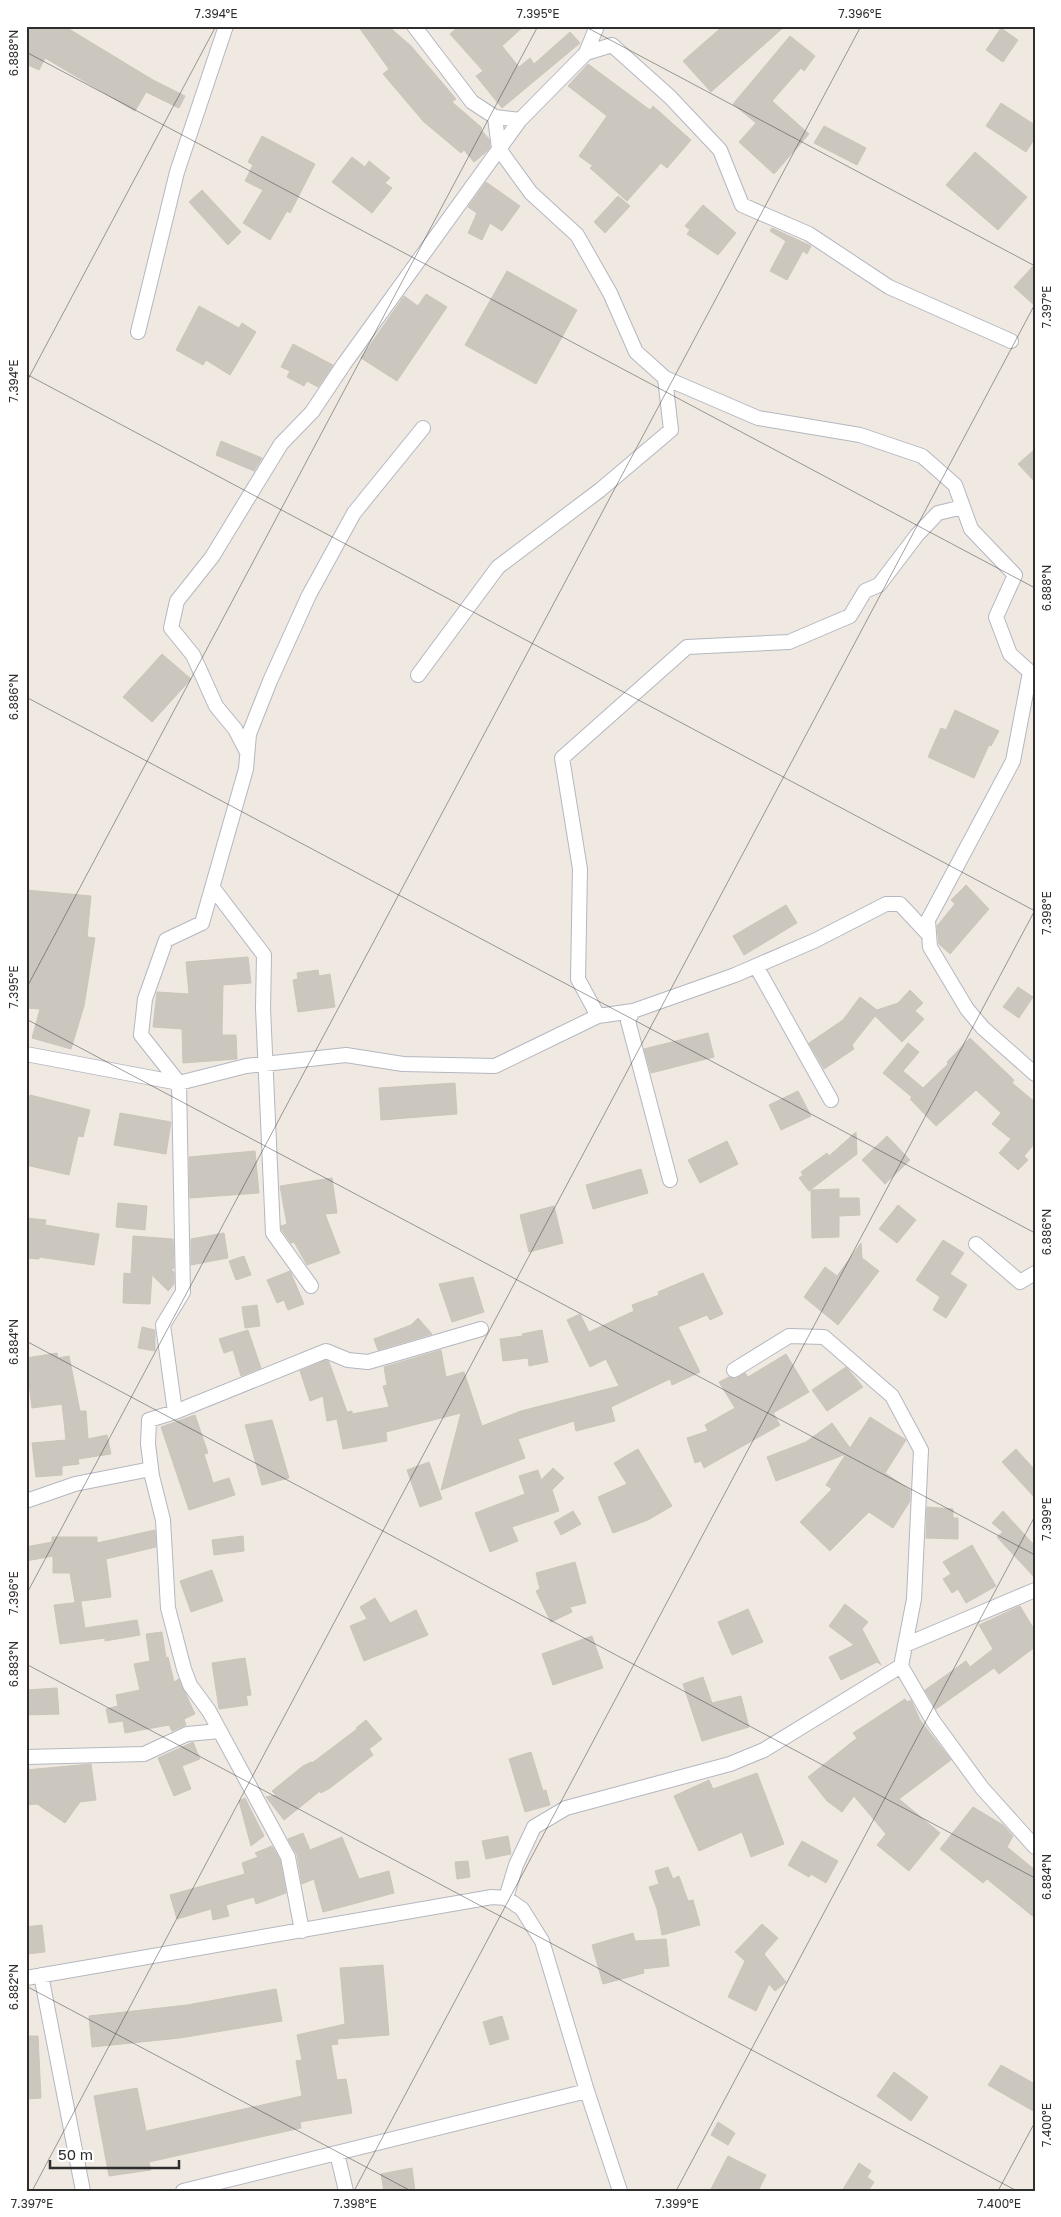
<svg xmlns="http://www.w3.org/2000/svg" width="1061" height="2217" font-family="'Golos Text',sans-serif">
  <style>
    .building { fill: #cbc7bf; stroke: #cbc5ba }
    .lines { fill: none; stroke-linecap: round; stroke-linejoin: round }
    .minor-casing { stroke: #b4b7c1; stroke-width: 16 }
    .minor { stroke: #fff; stroke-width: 14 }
    .ticks { fill: none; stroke: #2e2e2e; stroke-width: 1; stroke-opacity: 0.45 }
    .neatline { fill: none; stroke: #2e2e2e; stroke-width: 2 }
    .ticks-label { font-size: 12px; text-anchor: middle; fill: #2e2e2e }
  </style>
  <rect width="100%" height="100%" fill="#efe9e1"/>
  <path class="building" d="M26,26H64L153,80L185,96L179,108L146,92L135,111L45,58L39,70L26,64Z
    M358,26H388L411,46L456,99L452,102L482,128L481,130L489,139L490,147L486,152L474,162L464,150L461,153L424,122L383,74L389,69Z
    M459,26H524L502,46L519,67L530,58L534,64L570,32L580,43L502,108L476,76L483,71L450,34Z
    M723,26H785L711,92L683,61Z
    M1001,28L1018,40L1003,62L986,50Z
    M790,36L815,56L804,71L801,68L772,101L809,134L774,174L739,142L756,123L733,104Z
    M588,64L650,110L653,106L691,140L667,168L661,163L627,201L590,168L593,166L579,156L607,116L568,86Z
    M1001,103L1035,125V138L1026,152L986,126Z
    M824,126L866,148L857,165L814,143Z
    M262,136L315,164L290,213L287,211L270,240L243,223L263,190L245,181L253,165L248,162Z
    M975,152L1027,197L998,230L946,185Z
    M352,157L365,167L369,161L390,178L385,183L392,188L372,213L332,182Z
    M486,182L520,206L502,231L490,223L482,240L468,233L477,213L468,207Z
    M202,190L241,232L228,245L189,202Z
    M618,196L630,206L605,233L594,222Z
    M703,205L736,233L718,255L687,234L690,230L685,226Z
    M772,228L811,246L807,254L803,251L787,280L770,271L786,241L770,231Z
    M1035,264V306L1014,287Z
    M507,271L577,310L536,384L465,345Z
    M426,294L447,307L397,381L361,358L404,296L418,306Z
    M199,306L239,328L242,323L256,332L230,375L206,360L203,365L176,350Z
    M293,344L333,365L318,387L307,381L304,386L287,377L290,371L281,367Z
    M221,441L262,458L254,471L216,455Z
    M1035,449V482L1018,464Z
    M162,654L191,679L152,722L123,697Z
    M955,710L999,731L991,746L989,745L974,778L928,757L941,728L946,730Z
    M966,885L989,909L950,954L939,944L937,926L955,904L951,900Z
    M26,890L91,896L87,937L95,938L84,1006L71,1049L32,1038L40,1009L26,1008Z
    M786,905L797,923L744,955L733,936Z
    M248,957L251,983L223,985L222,1035H236L237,1059L183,1063L182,1029L153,1027L157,992L189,994L186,962Z
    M318,970L319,976L330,974L335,1007L298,1012L293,980L298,979L297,973Z
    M1018,987L1033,997L1019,1018L1003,1007Z
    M910,990L923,1003L915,1011L924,1019L902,1042L875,1016L852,1045L854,1049L824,1069L809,1043L843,1020L860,997L877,1010L898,1003Z
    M708,1033L714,1057L651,1073L644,1049Z
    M970,1038L1014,1080L1012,1083L1035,1102V1143L1024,1156L1028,1160L1018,1170L999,1153L1011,1139L992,1124L1001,1113L976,1090L936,1126L910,1099L912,1097L883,1073L908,1043L919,1052L903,1071L923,1088L948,1064L947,1062Z
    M455,1083L457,1114L381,1120L379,1088Z
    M798,1091L811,1116L781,1130L769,1105Z
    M30,1095L90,1110L83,1137L78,1136L69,1175L26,1165V1110Z
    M120,1113L171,1122L166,1154L114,1145Z
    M856,1132L857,1154L809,1191L799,1178L803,1175L801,1172L827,1153L829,1156Z
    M887,1136L910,1160L885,1184L862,1160Z
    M727,1141L738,1164L700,1183L688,1160Z
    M255,1151L259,1193L190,1198L189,1157Z
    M641,1169L648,1193L593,1209L586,1185Z
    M332,1178L337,1213L325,1214L340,1253L307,1265L294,1242L291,1243L282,1230L281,1226L287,1224L280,1186Z
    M839,1189V1198H859L860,1215L839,1216V1237L812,1238L811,1190Z
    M118,1203L147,1206L145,1230L116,1227Z
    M898,1205L916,1220L897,1243L879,1229Z
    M554,1206L563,1243L529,1252L520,1215Z
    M26,1218L46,1220L45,1225L99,1234L94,1265L39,1257V1259L26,1258Z
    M224,1233L228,1258L191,1265V1239Z
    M133,1236L173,1239L174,1268L171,1269L174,1272V1284L168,1291L152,1275L150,1304L123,1303L124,1273L131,1274Z
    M943,1240L964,1253L950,1274L967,1285L946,1318L933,1310L940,1297L916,1280Z
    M861,1243L862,1258L879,1271L838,1325L804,1297L825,1267L837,1276Z
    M244,1256L251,1275L236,1280L229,1261Z
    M290,1271L304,1304L288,1310L284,1300L277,1303L267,1280Z
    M703,1273L723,1314L710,1320L707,1315L678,1327L700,1372L672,1385L670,1379L611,1407L615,1421L576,1431L574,1421L518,1439L525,1458L441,1490L461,1413L386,1432L387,1441L343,1449L337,1419L327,1421L323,1396L310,1401L300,1371L326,1360L329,1362L347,1412L352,1411V1414L389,1407L383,1386L387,1385L384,1367L441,1350L446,1377L464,1372L482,1426L521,1411L619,1386L606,1359L590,1367L567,1320L580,1314L589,1332L634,1311L632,1305L659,1295L658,1292Z
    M473,1277L484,1312L452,1322L439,1284Z
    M257,1305L260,1326L245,1328L242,1307Z
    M418,1318L432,1334L378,1350L374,1339L411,1325Z
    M142,1327L155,1330V1351L138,1348Z
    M248,1330L261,1368L241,1376L233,1350L224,1353L219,1339Z
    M542,1330L548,1362L529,1366L528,1358L503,1361L500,1339L523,1336L522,1334Z
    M57,1353L58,1358L69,1356L80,1411H86L88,1439L107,1435L111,1454L78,1459L79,1464L62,1466V1475L36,1477L32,1443L66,1440L62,1404L32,1408L26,1358Z
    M786,1354L809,1392L773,1413L780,1425L704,1468L701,1461L695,1463L687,1438L708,1431L705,1425L735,1408L719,1382L729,1377L735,1379L745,1373L748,1377Z
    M846,1367L863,1387L827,1411L812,1390Z
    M195,1415L208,1453L204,1454L213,1483L229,1478L235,1495L189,1510L161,1427Z
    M870,1417L906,1440L885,1473L910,1490V1501L893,1528L869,1512L830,1551L800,1522L832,1489L826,1485L846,1454L776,1481L767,1457L806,1442L832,1423L850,1448Z
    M272,1420L289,1478L262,1485L245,1425Z
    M638,1449L672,1506L648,1520L613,1533L598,1497L627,1484L614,1463Z
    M1016,1449L1035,1470V1498L1002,1462Z
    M429,1462L442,1499L420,1507L407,1470Z
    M553,1468L564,1478L552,1490L559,1511L512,1527L518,1541L490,1552L475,1513L525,1494L519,1476L538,1470L541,1480Z
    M927,1507L953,1509V1518H958V1539L926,1538Z
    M573,1511L581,1524L561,1535L554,1522Z
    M1003,1511L1035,1546V1578L997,1537L1003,1532L992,1523Z
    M155,1530L156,1547L106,1559L111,1597L75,1602L70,1573H53V1556L26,1561V1547L52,1542V1537H97V1543Z
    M243,1536L244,1551L214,1555L212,1540Z
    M972,1545L996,1586L966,1603L958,1589L952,1593L943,1579L951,1574L943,1562Z
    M575,1562L586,1603L570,1607L572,1612L551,1622L536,1591L540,1589L536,1573Z
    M212,1570L223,1601L191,1612L180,1581Z
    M375,1598L390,1623L416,1610L428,1635L364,1661L350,1626L367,1619L360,1607Z
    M81,1602L85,1628L137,1620L140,1635L105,1641V1638L60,1644L54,1605Z
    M845,1604L868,1622L862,1629L881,1665L877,1662L841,1680L829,1657L854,1645L829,1626Z
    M1020,1606L1035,1631V1647L999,1674L994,1668L936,1709L925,1690L966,1661L970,1667L993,1649L979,1625Z
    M748,1609L763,1642L732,1655L718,1622Z
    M162,1632L166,1658L168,1657L174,1682L179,1679L195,1714L184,1719L186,1725L172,1731L169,1725L125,1733L123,1721L109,1723L106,1709L118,1706L116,1695L140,1690L134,1664L150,1661L146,1634Z
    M592,1636L603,1668L553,1685L542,1654Z
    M245,1658L251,1695L246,1696L248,1705L219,1709L212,1663Z
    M703,1677L712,1703L741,1696L749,1727L702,1741L683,1684Z
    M57,1688L59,1714L26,1715V1690Z
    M905,1699L907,1702L911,1700L920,1720L951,1760L899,1799L940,1833L909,1871L877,1845L886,1834L854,1796L842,1812L827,1801L808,1777L857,1738L853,1733Z
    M366,1720L382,1739L369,1749L373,1755L330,1788L321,1793L320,1791L284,1820L266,1797L276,1795L272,1791L303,1766L311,1762L312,1763L357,1729L356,1728Z
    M193,1742L200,1759L182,1766L191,1789L174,1796L158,1758Z
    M531,1752L543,1791L546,1790L550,1805L525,1812L509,1759Z
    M91,1764L96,1800L80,1802L65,1823L37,1804L26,1805V1770Z
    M757,1773L784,1844L751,1857L742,1832L699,1851L674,1796L709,1780L713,1789Z
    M245,1798L264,1836L251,1846L239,1801Z
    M973,1807L1003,1825L1013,1836L1007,1847L1035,1870V1918L987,1879L983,1883L940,1849Z
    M303,1833L310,1850L342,1837L359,1879L389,1871L394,1893L323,1912L314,1879L302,1884L297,1855L288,1839Z
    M508,1836L511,1854L486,1859L482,1841Z
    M802,1841L838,1861L826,1883L811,1874L809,1877L788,1865Z
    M272,1846L280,1860L286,1893L256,1904L254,1897L226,1905L229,1916L213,1920L211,1909L177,1919L170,1895L245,1874L242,1863L258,1857L255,1853Z
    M468,1861L470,1877L457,1879L455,1862Z
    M668,1867L673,1879L679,1876L688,1901L693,1900L700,1925L662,1935L657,1909L649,1887L659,1884L655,1871Z
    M762,1924L778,1938L764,1954L786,1982L775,1991L769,1984L756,2011L728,1997L745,1961L735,1952Z
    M42,1925L45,1952L26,1954V1927Z
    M633,1933L635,1941L666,1939L669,1966L643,1969L644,1973L603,1984L592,1945Z
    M383,1965L389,2035L337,2039L338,2044L331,2045L337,2080L346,2079L352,2113L300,2122L301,2128L149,2162L151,2170L109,2176L94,2096L137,2088L146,2131L302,2096L296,2061L302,2060L297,2035L345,2024L340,1968Z
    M276,1989L282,2021L180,2038L92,2047L89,2016L187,2005Z
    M502,2016L509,2039L490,2045L483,2022Z
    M26,2036H38L41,2098L26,2099Z
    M1001,2065L1035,2084V2112L988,2085Z
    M894,2072L928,2097L911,2121L877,2096Z
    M718,2122L735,2133L728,2145L711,2135Z
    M728,2156L766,2175L758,2191H710Z
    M859,2163L871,2171L867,2177L874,2182L868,2191H842Z
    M412,2168L415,2191H384L381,2174Z"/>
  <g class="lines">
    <g class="minor-casing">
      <path id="minor" d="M414,26L472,102L495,117L520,120L586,53L612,45L670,97L720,150L742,205L809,234L889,287L1011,341
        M586,53L597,26
        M495,117L499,149L531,193L577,235L610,293L636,352L665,378L758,418L860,435L922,456L955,485L971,529L1015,575L996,617L1010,654L1030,672L1013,761L928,920L930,947L967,1009L983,1028L1035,1074
        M138,332L177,172L226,26
        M418,675L498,567L600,490L671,430L665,378
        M247,752L235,729L216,706L193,655L171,628L177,601L212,557L281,444L312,412L344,364L520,120
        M213,888L264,955L263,1008L273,1233L311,1286
        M756,966L831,1100
        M598,1016L578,979L580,869L562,758L687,647L789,642L850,616L865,591L879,585L917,535L938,513L963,507
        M26,1054L179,1083L246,1066L346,1055L403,1064L495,1066L598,1016L633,1011
        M670,1180L628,1021L633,1011L735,975L816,940L886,904H900L929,935
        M976,1244L1020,1282L1035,1273
        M734,1370L789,1336L824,1337L892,1396L921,1450L914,1599L901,1666L933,1721L982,1788L1035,1847
        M175,1412L163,1325L183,1292L179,1083L141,1035L145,999L166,940L202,923L246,769L249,734L270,681L309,595L354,513L423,428
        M26,1501L75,1484L151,1469
        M905,1645L1035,1590
        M26,1757L144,1754L187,1734L220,1731
        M506,1898L516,1865L534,1827L566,1808L730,1764L764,1750L901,1666
        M302,1931L288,1857L209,1711L190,1685L184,1669L168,1608L163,1520L152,1476L148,1444L149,1420L175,1412L326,1351L348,1360L368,1362L481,1329
        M41,1975L83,2191
        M26,1978L492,1897L506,1898L522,1909L542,1941L587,2091L620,2191
        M337,2153L346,2191
        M183,2191L587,2091"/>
    </g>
    <use href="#minor" class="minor"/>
  </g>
  <path class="ticks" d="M584,26L1035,266M26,52L1035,588M26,374L1035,911M26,383L216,26M26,697L1035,1233M26,989L538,26M26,1019L1035,1555M26,1341L1035,1878M26,1595L861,26M26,1664L1017,2191M26,1986L411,2191M32,2191L1035,304M354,2191L1035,910M676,2191L1035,1516M998,2191L1035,2122"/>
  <rect width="1061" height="2217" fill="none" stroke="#ffffff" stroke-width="55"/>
  <path d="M50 2160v8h129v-8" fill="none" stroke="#2e2e2e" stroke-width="2.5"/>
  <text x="58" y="2160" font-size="15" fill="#2e2e2e" stroke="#ffffff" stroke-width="4" paint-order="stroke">50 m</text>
  <rect x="28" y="28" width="1006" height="2162" class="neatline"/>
  <g class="ticks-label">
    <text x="216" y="18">7.394°E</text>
    <text x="538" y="18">7.395°E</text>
    <text x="860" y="18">7.396°E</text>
    <text transform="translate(14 53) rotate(-90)" y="4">6.888°N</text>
    <text transform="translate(1047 307) rotate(-90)" y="4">7.397°E</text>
    <text transform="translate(14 381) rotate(-90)" y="4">7.394°E</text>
    <text transform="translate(1047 588) rotate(-90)" y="4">6.888°N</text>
    <text transform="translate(14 697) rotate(-90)" y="4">6.886°N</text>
    <text transform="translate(1047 913) rotate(-90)" y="4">7.398°E</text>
    <text transform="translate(14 987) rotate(-90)" y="4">7.395°E</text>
    <text transform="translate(1047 1232) rotate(-90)" y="4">6.886°N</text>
    <text transform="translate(14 1342) rotate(-90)" y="4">6.884°N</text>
    <text transform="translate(1047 1519) rotate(-90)" y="4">7.399°E</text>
    <text transform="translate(14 1593) rotate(-90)" y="4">7.396°E</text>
    <text transform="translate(14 1664) rotate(-90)" y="4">6.883°N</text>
    <text transform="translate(1047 1877) rotate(-90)" y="4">6.884°N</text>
    <text transform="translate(14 1987) rotate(-90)" y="4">6.882°N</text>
    <text transform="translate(1047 2125) rotate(-90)" y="4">7.400°E</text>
    <text x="32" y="2208">7.397°E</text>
    <text x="355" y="2208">7.398°E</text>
    <text x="677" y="2208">7.399°E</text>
    <text x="999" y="2208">7.400°E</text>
  </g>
</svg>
